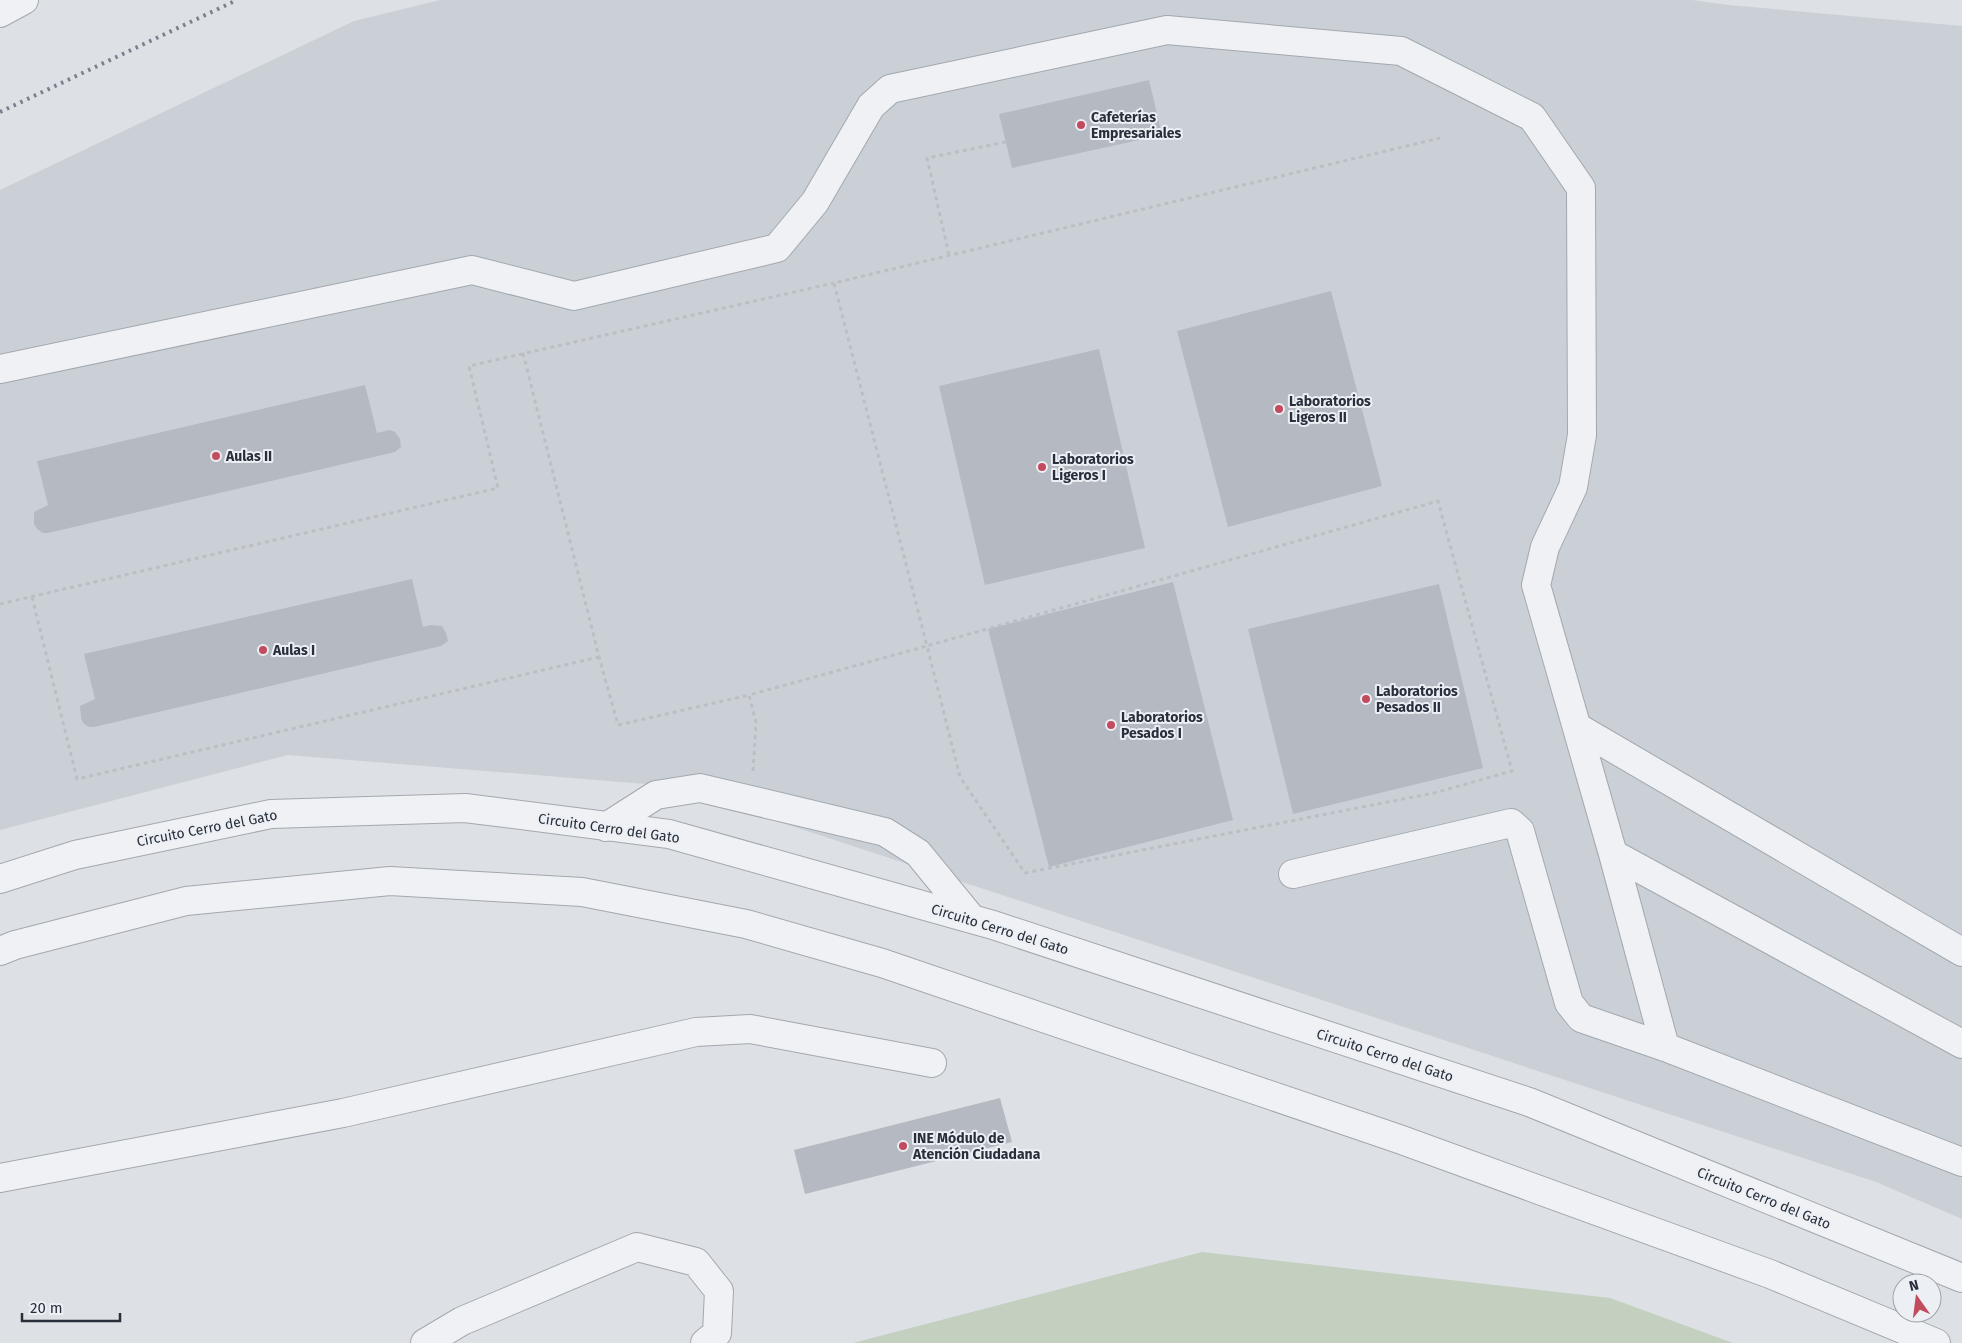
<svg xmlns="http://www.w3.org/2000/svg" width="1962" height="1343" font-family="'Fira Sans',sans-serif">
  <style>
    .built { fill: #cbd0d7 }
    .green { fill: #c3cfbf }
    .building { fill: #b5bac2 }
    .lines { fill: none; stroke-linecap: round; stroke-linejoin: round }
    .minor-casing { stroke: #a3a8af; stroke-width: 30 }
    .path { stroke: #bbbfc4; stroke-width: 3; stroke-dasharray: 4 4; stroke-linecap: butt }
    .minor { stroke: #eff1f4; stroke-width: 28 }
    .rail { stroke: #78808e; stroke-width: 4; stroke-dasharray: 2.5 5; stroke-linecap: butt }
    .poi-dot { fill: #c24b5d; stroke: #eceff4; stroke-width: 2 }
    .labels { text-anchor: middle; stroke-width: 4; stroke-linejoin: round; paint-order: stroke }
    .poi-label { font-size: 14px; font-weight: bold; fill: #282f3b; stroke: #eceff4; text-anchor: start }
    .street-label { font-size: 14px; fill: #282f3b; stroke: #eceff4 }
  </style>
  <rect width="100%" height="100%" fill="#dde1e6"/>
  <path class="built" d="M440,0H1692L1729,5L1962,26V1219L1876,1182L670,786L288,755L0,830V190L354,21Z"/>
  <path class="green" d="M1202,1252L1610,1298L1733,1343H853Z"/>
  <path class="building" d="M1149,80L1162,135L1012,168L999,114Z
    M1331,291L1382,486L1228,527L1177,331Z
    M1099,349L1145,548L985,585L939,386Z
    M365,385L377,433L390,430L395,432L400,439L401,447L395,452L48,533H43L37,529L34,524V512L48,505L37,461Z
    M412,579L423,627L430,625L442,626L446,633L448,641L441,646L94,727H89L83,723L81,718L80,706L95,699L84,654Z
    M1173,582L1233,820L1049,867L988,629Z
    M1439,584L1483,768L1293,814L1248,629Z
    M1000,1098L1012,1142L805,1194L794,1150Z"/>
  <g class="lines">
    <g class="minor-casing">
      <path id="minor" d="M0,13L24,0
        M0,369L472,270L574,296L777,248L815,202L871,106L890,89L1167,30L1401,51L1532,117L1581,188L1582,435L1573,487L1545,547L1536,585L1613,854L1665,1047
        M1577,727L1962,952
        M606,827L656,795L700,788L885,832L918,853L972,919
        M1613,854L1962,1044
        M1293,874L1511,823L1520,831L1569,1003L1581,1018L1665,1047L1962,1162
        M0,879L75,855L271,814L465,808L669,834L993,925L1529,1102L1962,1278
        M0,951L15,945L186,901L390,881L582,892L746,924L882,963L1399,1139L1770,1274L1936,1343
        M0,1178L343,1113L696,1032L750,1029L932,1063
        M425,1343L462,1321L637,1247L696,1262L719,1291L717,1333L705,1343"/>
    </g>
    <path class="path" d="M949,255L927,158L1006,142
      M523,353L599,657L618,725L749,695
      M32,597L77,779L599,657
      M0,604L498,488L469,366L834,283
      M753,771L756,722L749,695L927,646L960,777L1025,873L1434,793L1512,771L1438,501L927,646L834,283L1440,138"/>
    <use href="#minor" class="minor"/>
    <path class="rail" d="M0,112L237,0"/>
  </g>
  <g class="poi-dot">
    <circle cx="1081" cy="125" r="5"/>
    <circle cx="1279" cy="409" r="5"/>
    <circle cx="216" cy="456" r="5"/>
    <circle cx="1042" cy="467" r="5"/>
    <circle cx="263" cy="650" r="5"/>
    <circle cx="1366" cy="699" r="5"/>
    <circle cx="1111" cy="725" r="5"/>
    <circle cx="903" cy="1146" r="5"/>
  </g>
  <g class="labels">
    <g class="poi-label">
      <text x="1091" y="122">Cafeterías<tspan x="1091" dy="16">Empresariales</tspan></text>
      <text x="1289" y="406">Laboratorios<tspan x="1289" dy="16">Ligeros II</tspan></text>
      <text x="226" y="461">Aulas II</text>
      <text x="1052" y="464">Laboratorios<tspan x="1052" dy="16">Ligeros I</tspan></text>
      <text x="273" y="655">Aulas I</text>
      <text x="1376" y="696">Laboratorios<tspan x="1376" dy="16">Pesados II</tspan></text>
      <text x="1121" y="722">Laboratorios<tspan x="1121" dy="16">Pesados I</tspan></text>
      <text x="913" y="1143">INE Módulo de<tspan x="913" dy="16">Atención Ciudadana</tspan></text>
    </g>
    <g class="street-label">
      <text transform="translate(207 828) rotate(-11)" y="5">Circuito Cerro del Gato</text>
      <text transform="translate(609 828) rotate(8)" y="5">Circuito Cerro del Gato</text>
      <text transform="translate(1000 929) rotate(17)" y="5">Circuito Cerro del Gato</text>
      <text transform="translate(1385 1055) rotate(18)" y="5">Circuito Cerro del Gato</text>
      <text transform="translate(1764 1198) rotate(22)" y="5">Circuito Cerro del Gato</text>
    </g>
  </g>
  <g transform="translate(1917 1298) rotate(346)"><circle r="24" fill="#eceff4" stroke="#9ea2aa"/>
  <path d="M0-4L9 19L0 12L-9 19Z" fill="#c24b5d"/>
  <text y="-8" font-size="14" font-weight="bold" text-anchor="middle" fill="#282f3b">N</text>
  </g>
  <path d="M22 1313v8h98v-8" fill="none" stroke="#282f3b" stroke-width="2.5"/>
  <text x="30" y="1313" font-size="15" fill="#282f3b" stroke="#eceff4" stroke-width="4" paint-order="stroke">20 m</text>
</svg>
